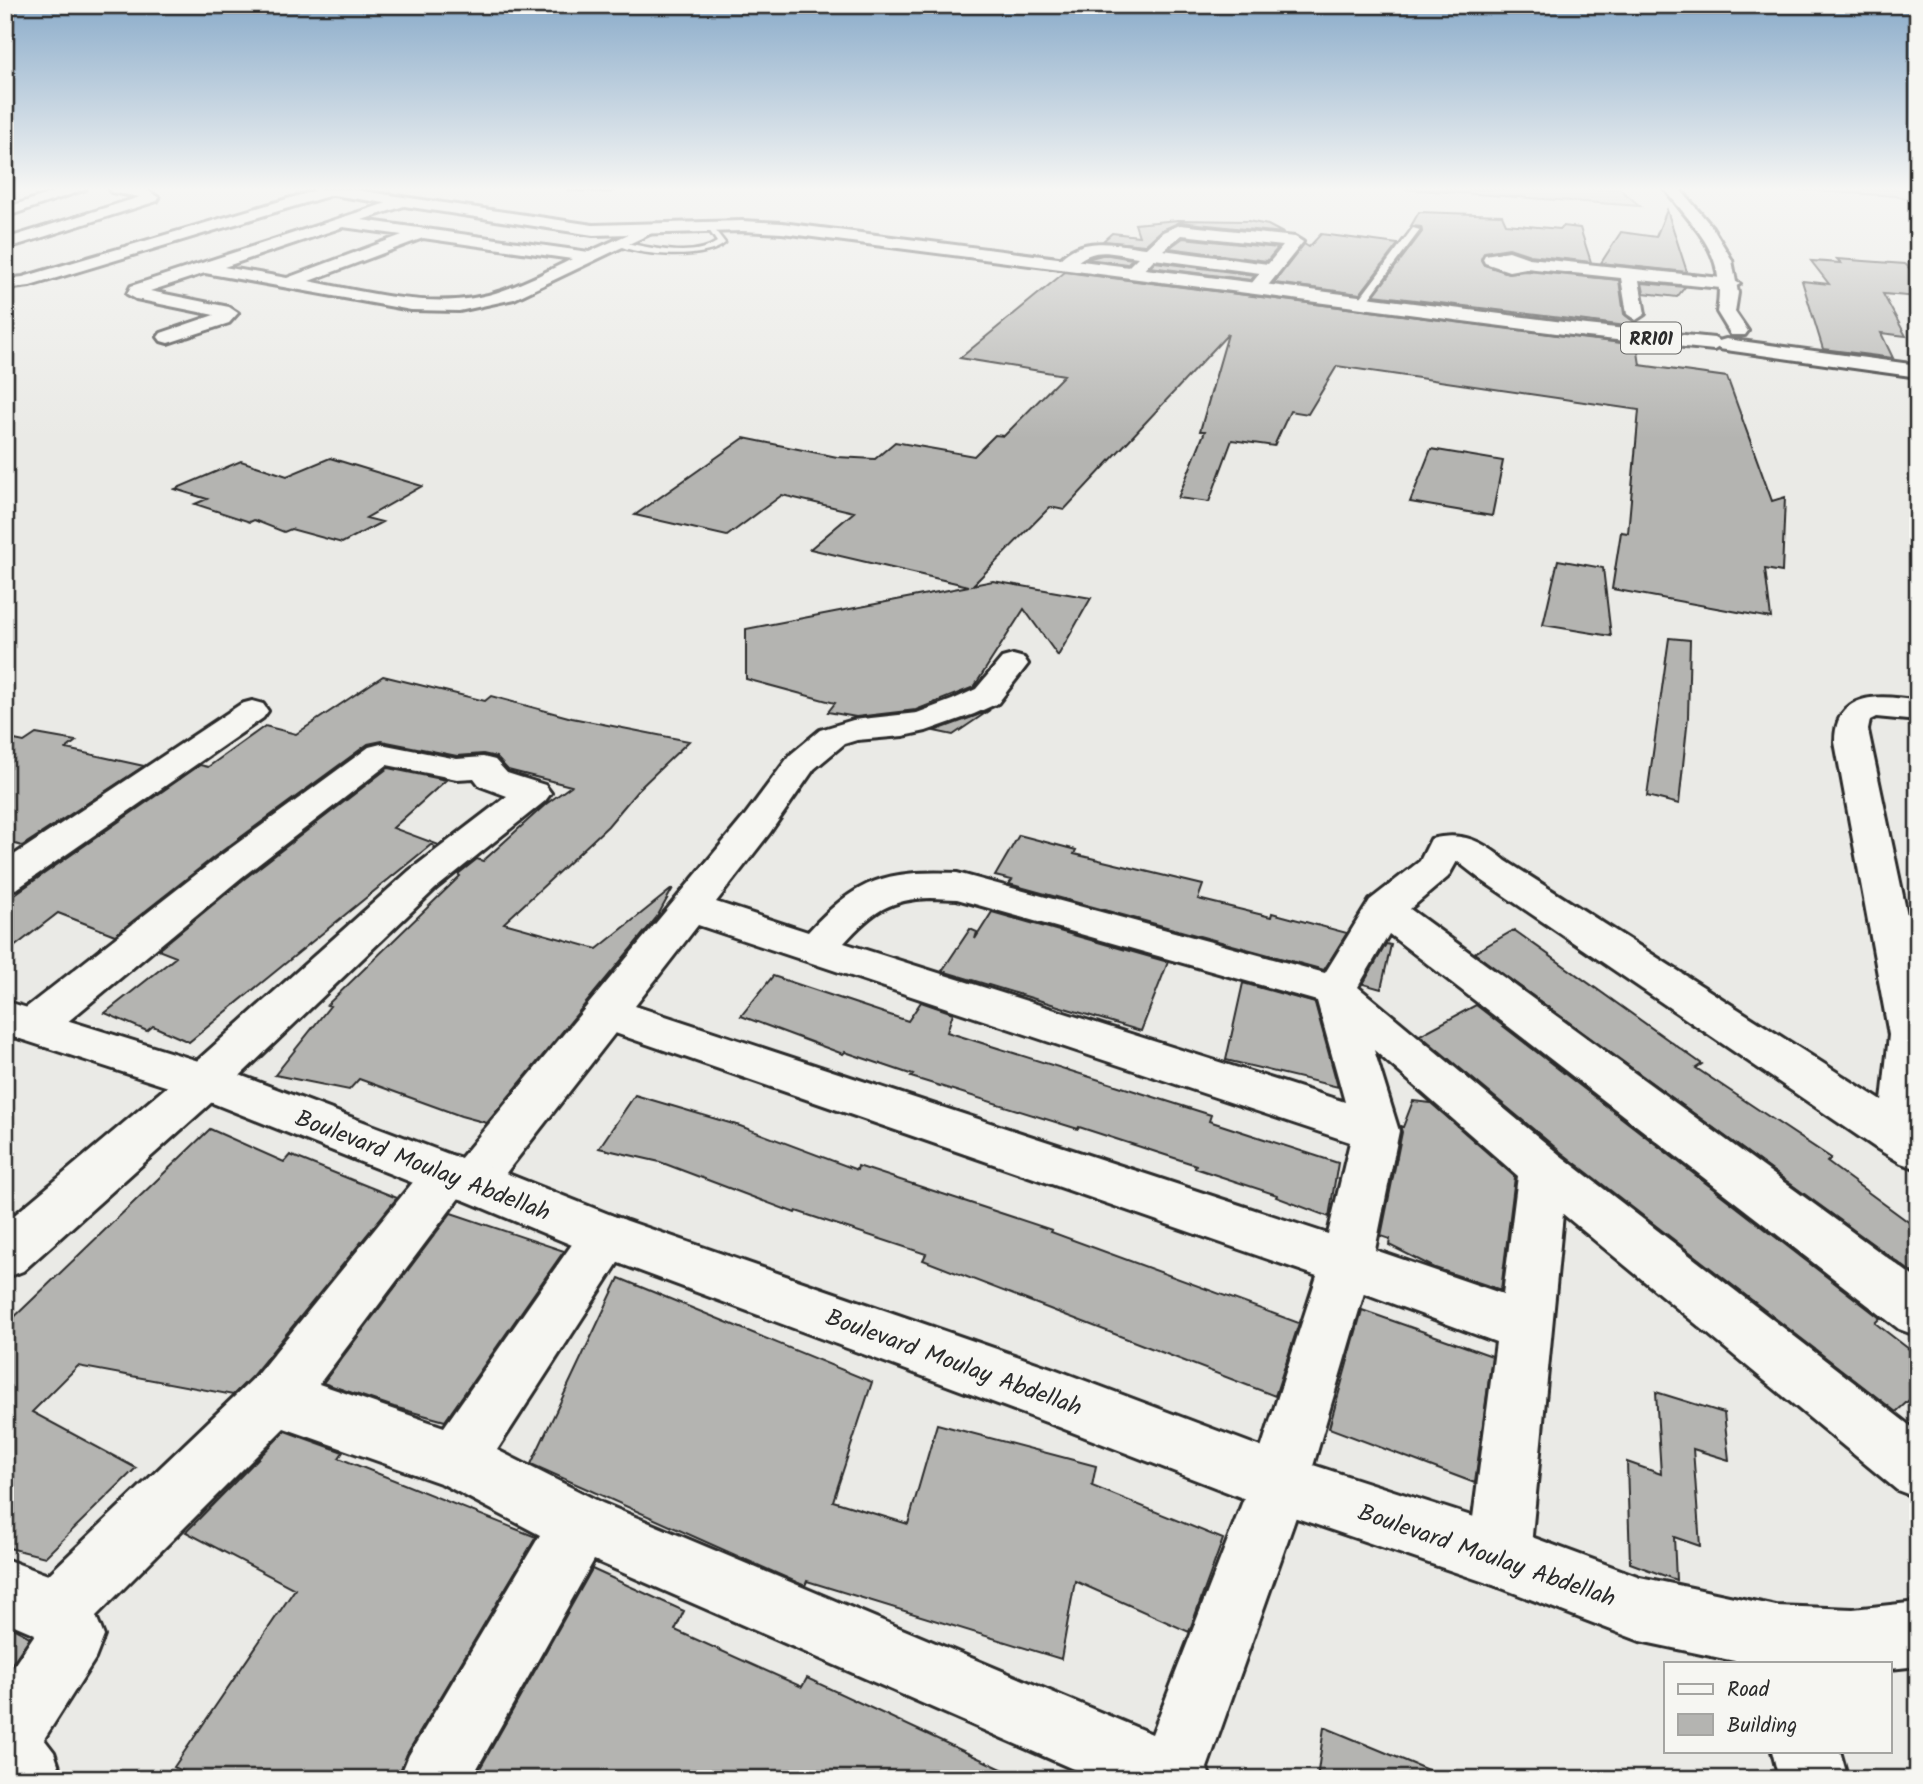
<svg xmlns="http://www.w3.org/2000/svg" width="1923" height="1784" font-family="Kalam,sans-serif">
  <style>
    .green { fill: #cacac7; stroke: #7a7a79; stroke-width: 2 }
    .building { fill: #b4b4b1; stroke: #2b2b2b; stroke-width: 2 }
    .lines { fill: none; stroke-linecap: round; stroke-linejoin: round }
    .service-casing { stroke: #2b2b2b; stroke-width: 5 }
    .minor-casing { stroke: #2b2b2b; stroke-width: 6 }
    .secondary-casing { stroke: #2b2b2b; stroke-width: 6 }
    .primary-casing { stroke: #2b2b2b; stroke-width: 6 }
    .service { fill: #f6f6f2; fill-rule: evenodd }
    .minor { fill: #f6f6f2; fill-rule: evenodd }
    .secondary { fill: #f6f6f2; fill-rule: evenodd }
    .primary { fill: #f6f6f2; fill-rule: evenodd }
    .labels { text-anchor: middle; stroke-width: 5; stroke-linejoin: round; paint-order: stroke }
    .shield { fill: #f6f6f2; stroke: #686867; stroke-width: 2 }
    .shield-label { font-size: 19px; font-weight: bold; fill: #2b2b2b }
    .near-street-label { font-size: 24px; fill: #2b2b2b; stroke: #f6f6f2 }
  </style>
  <rect width="100%" height="100%" fill="#eaeae6"/>
  <filter id="ink" filterUnits="userSpaceOnUse"><feTurbulence type="fractalNoise" baseFrequency=".0143" numOctaves="2"/><feDisplacementMap in="SourceGraphic" scale="14" xChannelSelector="R" yChannelSelector="G"/><feConvolveMatrix kernelMatrix="1 2 1 2 8 2 1 2 1" color-interpolation-filters="sRGB"/></filter>
  <g filter="url(#ink)">
    <path class="green" d="M1406,189H1620L1640,206Z
      M1785,189H1918V201L1896,196Z"/>
    <path class="building" d="M1667,210L1687,272L1601,263L1621,232L1656,237Z
      M1419,212L1502,215L1506,224L1560,229L1563,226L1580,228L1591,262L1530,255L1509,248L1485,252L1481,260L1484,265L1508,273L1526,271L1619,280L1624,314L1634,322L1635,327L1374,295L1422,232L1421,227L1411,226Z
      M1178,220L1248,221L1268,225L1283,233L1180,222L1162,230L1145,245L1103,241L1112,233L1139,236L1135,224Z
      M1321,234L1398,244L1360,294L1274,283L1304,244L1309,247Z
      M1183,238L1278,248L1267,261L1169,248Z
      M1102,255H1109L1132,259L1127,264L1087,259Z
      M1837,259L1905,264L1918,276V297L1883,294L1906,336L1881,333L1893,358L1823,349L1802,281L1829,284L1811,261L1841,263Z
      M1155,262L1255,275L1251,280L1150,267Z
      M1065,272L1637,345L1640,365L1727,377L1772,501L1785,497L1782,572L1765,569L1771,618L1612,589L1621,532L1628,533L1639,410L1337,366L1308,414L1290,411L1274,446L1232,440L1209,502L1178,498L1205,431H1200L1228,334L1064,510L1050,507L973,585L993,581L1091,598L1058,656L1024,609L974,687L916,710L856,717L828,712L835,703L746,679V629L969,586L810,549L854,512L782,495L727,536L635,515L744,438L837,457L875,459L895,442L974,456L995,435L1004,436L1064,375L960,358Z
      M1642,283L1685,287L1677,297L1644,293Z
      M1431,449L1503,461L1492,516L1410,502Z
      M330,458L422,486L366,518L382,522L342,543L291,529L284,532L254,520L250,522L195,504L207,499L175,489L241,461L287,476Z
      M1558,560L1603,568L1611,636L1543,625Z
      M1669,638L1690,640L1688,717L1679,804L1647,796Z
      M383,676L485,701L491,696L572,718L689,741L639,789L608,826L504,923L597,949L673,888L657,917L487,1123L461,1116L359,1079L349,1090L275,1075L330,1006L327,1005L460,876L458,874L477,859L483,861L546,804L571,786L508,770L496,757L483,754L457,756L382,741L368,744L214,857L115,935L58,913L5,954V901L200,765L208,767L265,726L296,734Z
      M990,710L953,735L934,731L975,716Z
      M36,734L76,741L66,749L144,766L22,846L5,841V738L24,742Z
      M388,768L446,780L393,828L439,845L435,848L432,844L189,1042L153,1026L147,1031L105,1013L176,957L158,950L244,879Z
      M1019,835L1076,850L1074,854L1203,885L1198,899L1271,917L1272,913L1347,933L1324,970L1009,884L1012,880L995,876Z
      M992,912L1168,962L1141,1031L942,971L970,929L977,932L975,939Z
      M1514,930L1702,1064L1696,1068L1831,1158L1827,1162L1918,1229V1277L1474,953Z
      M1386,944L1391,945L1381,989L1363,984Z
      M773,976L908,1021L921,1002L953,1013L947,1032L1211,1115L1209,1121L1338,1163L1329,1217L1276,1197L1277,1195L1195,1168L1196,1165L1079,1127L1078,1129L911,1077L913,1075L845,1052L843,1054L741,1016Z
      M1243,983L1315,1003L1338,1087L1226,1060Z
      M1476,1005L1880,1318L1875,1323L1918,1356V1392L1896,1412L1562,1153L1420,1035Z
      M635,1095L740,1126L857,1170L858,1166L1052,1230L1051,1232L1299,1323L1275,1396L923,1260L926,1254L796,1211L795,1213L660,1162L599,1148Z
      M1413,1101L1431,1103L1515,1177L1501,1290L1435,1268L1389,1245L1390,1239L1381,1236L1402,1132L1400,1126L1403,1127Z
      M210,1129L284,1162L290,1155L397,1198L253,1375L233,1395L78,1366L32,1412L136,1468L45,1557L5,1547V1326Z
      M451,1213L564,1251L445,1421L394,1407L323,1383Z
      M619,1278L872,1382L833,1501L908,1524L937,1424L1096,1466L1092,1486L1223,1539L1189,1632L1075,1581L1061,1659L807,1581L805,1586L531,1464Z
      M1362,1310L1492,1356L1475,1483L1329,1428Z
      M1656,1392L1724,1413L1729,1460L1693,1449L1700,1546L1674,1537L1676,1580L1630,1563L1627,1462L1661,1474Z
      M285,1431L343,1452L339,1458L536,1537L407,1754L397,1779H198L174,1767L295,1589L186,1532Z
      M592,1569L684,1611L675,1630L802,1687L807,1678L1023,1779H474Z
      M5,1624L30,1637L5,1674Z
      M1324,1727L1447,1778V1779H1317Z"/>
    <g class="lines">
      <g class="service-casing">
        <path id="service" d="M568,189H613L610,191Z
          M711,225L725,243C705,261 637,256 615,244L619,242C648,246 690,260 717,242L707,227Z
          M1413,228L1420,230L1364,305H1358V301Z"/>
      </g>
      <g class="minor-casing">
        <path id="minor" d="M64,189H86L5,217V208Z
          M109,189L147,190L159,198L157,201L5,249V239L140,197L111,192Z
          M321,189L337,191L335,194L30,286L5,289V279L23,277Z
          M402,198L409,202L407,205L362,220L589,252L644,227L650,225L658,230L514,299L459,311L411,310L205,273L150,291L229,307L238,313L229,323L168,343L161,341L158,337L161,333L214,315L136,299L127,294L131,286ZM343,227L402,235L287,278L224,267ZM423,238L572,259C550,270 527,282 504,290C441,313 372,293 309,281Z
          M1180,225L1295,237L1303,242L1262,293L1256,294L1247,289L1260,273L1154,259L1137,277L1131,278L1122,273L1138,257C1106,253 1095,245 1070,268H1058L1056,264C1079,234 1113,244 1146,248L1163,232ZM1182,235L1283,246L1268,264L1163,250Z
          M1509,251L1529,258L1731,279L1740,284L1731,289L1639,280L1645,314L1636,320L1627,314L1621,278L1526,268L1509,271L1485,263L1483,259L1485,255Z
          M1013,655L1024,658L1028,664L998,703L974,714L926,731L903,736L857,740L844,744L814,769L769,834L716,902L808,932C857,879 886,870 957,873L1325,973L1370,900L1420,861L1431,839C1462,831 1483,841 1506,861L1882,1101L1889,1035L1835,742C1835,691 1879,694 1918,701V721L1876,717L1870,720L1868,730L1918,967V1169L1901,1163L1876,1148L1480,879L1457,861L1448,877L1410,909L1918,1280V1336L1899,1329L1389,934L1358,987L1560,1155L1918,1432V1498L1897,1490L1563,1214L1530,1556L1521,1578L1499,1587L1477,1578L1468,1556L1496,1342L1364,1293L1308,1483L1207,1768L1211,1779H1096L594,1560L471,1779H399L409,1755L540,1535L443,1484L284,1428L96,1616L104,1636L95,1659L44,1739L54,1752L63,1779H5V1679L35,1634L5,1621V1559L48,1575L255,1377L431,1160L448,1154L460,1159L743,818L790,755L820,730L853,720L917,713L952,700L976,689L1002,658ZM931,898L957,899L1317,1001L1345,1102L844,943C872,912 889,899 931,898ZM698,925L1350,1142L1328,1234L635,1006ZM615,1033L1317,1276L1250,1483L1152,1734L602,1503L497,1450L625,1252L632,1236L625,1220L607,1214L589,1220L444,1427L319,1384L459,1198L471,1202L488,1196ZM1374,1050L1518,1176L1503,1294L1375,1250L1399,1131Z
          M252,701L263,704L268,711L263,718L18,888L5,892V861L241,704Z
          M381,744L457,759L483,757L495,760L507,773L545,785L551,793L545,801L435,889L221,1094L23,1271L5,1278V1223L189,1068L409,871L507,796L480,786L474,778L457,779L387,765L242,877L48,1038L33,1042L18,1038L11,1026L18,1014L216,859L369,747Z
          M1772,1751H1840L1848,1779H1779Z"/>
      </g>
      <g class="secondary-casing">
        <path id="secondary" d="M1726,339L1918,365V377L1719,349L1716,345L1719,341Z
          M5,1001L221,1068L451,1155L488,1166L616,1217L1054,1369L1279,1454L1499,1525L1640,1577L1776,1606L1853,1609L1918,1602V1666L1890,1669V1663H1744L1640,1641L1499,1587L1279,1512L1054,1425L589,1252L464,1200L431,1190L190,1094L5,1034Z"/>
      </g>
      <g class="primary-casing">
        <path id="primary" d="M313,189H349L593,225L742,221L782,223L1587,325L1714,338L1724,344L1714,350L1587,337L782,233L742,231L593,235L320,193Z
          M1665,189H1680L1712,227L1732,260L1738,293L1735,312L1748,331L1745,335H1731L1717,312C1727,253 1697,232 1665,189Z"/>
      </g>
      <use href="#service" class="service"/>
      <use href="#minor" class="minor"/>
      <use href="#secondary" class="secondary"/>
      <use href="#primary" class="primary"/>
    </g>
  </g>
  <linearGradient id="sky" x2="0" y2="1"><stop stop-color="#8bacca"/><stop offset="0.43" stop-color="#f6f6f4"/><stop offset="1" stop-color="#f6f6f4" stop-opacity="0"/></linearGradient>
  <rect width="1923" height="439" fill="url(#sky)"/>
  <g class="labels">
    <rect class="shield" x="1621" y="322.5" width="60" height="31" rx="5"/>
    <g class="shield-label">
      <text x="1651" y="345">RR101</text>
    </g>
    <g class="near-street-label">
      <text transform="translate(423 1165) rotate(21)" y="8">Boulevard Moulay Abdellah</text>
      <text transform="translate(954 1362) rotate(20)" y="8">Boulevard Moulay Abdellah</text>
      <text transform="translate(1487 1555) rotate(19)" y="8">Boulevard Moulay Abdellah</text>
    </g>
  </g>
  <rect width="1923" height="1784" fill="none" stroke="#f6f6f2" stroke-width="28"/>
  <rect x="14" y="14" width="1895" height="1756" fill="none" stroke="#2b2b2b" stroke-width="2.5" filter="url(#ink)"/>
  <rect x="1664" y="1662" width="228" height="91" fill="#f6f6f2" stroke="#a5a5a2" stroke-width="2"/>
  <rect x="1678" y="1684" width="35" height="10" fill="#f6f6f2" stroke="#a5a5a2" stroke-width="2"/>
  <text x="1727" y="1696" font-size="21" fill="#2b2b2b">Road</text>
  <rect x="1678" y="1714" width="35" height="21" fill="#b4b4b1" stroke="#a5a5a2" stroke-width="2"/>
  <text x="1727" y="1732" font-size="21" fill="#2b2b2b">Building</text>
</svg>
